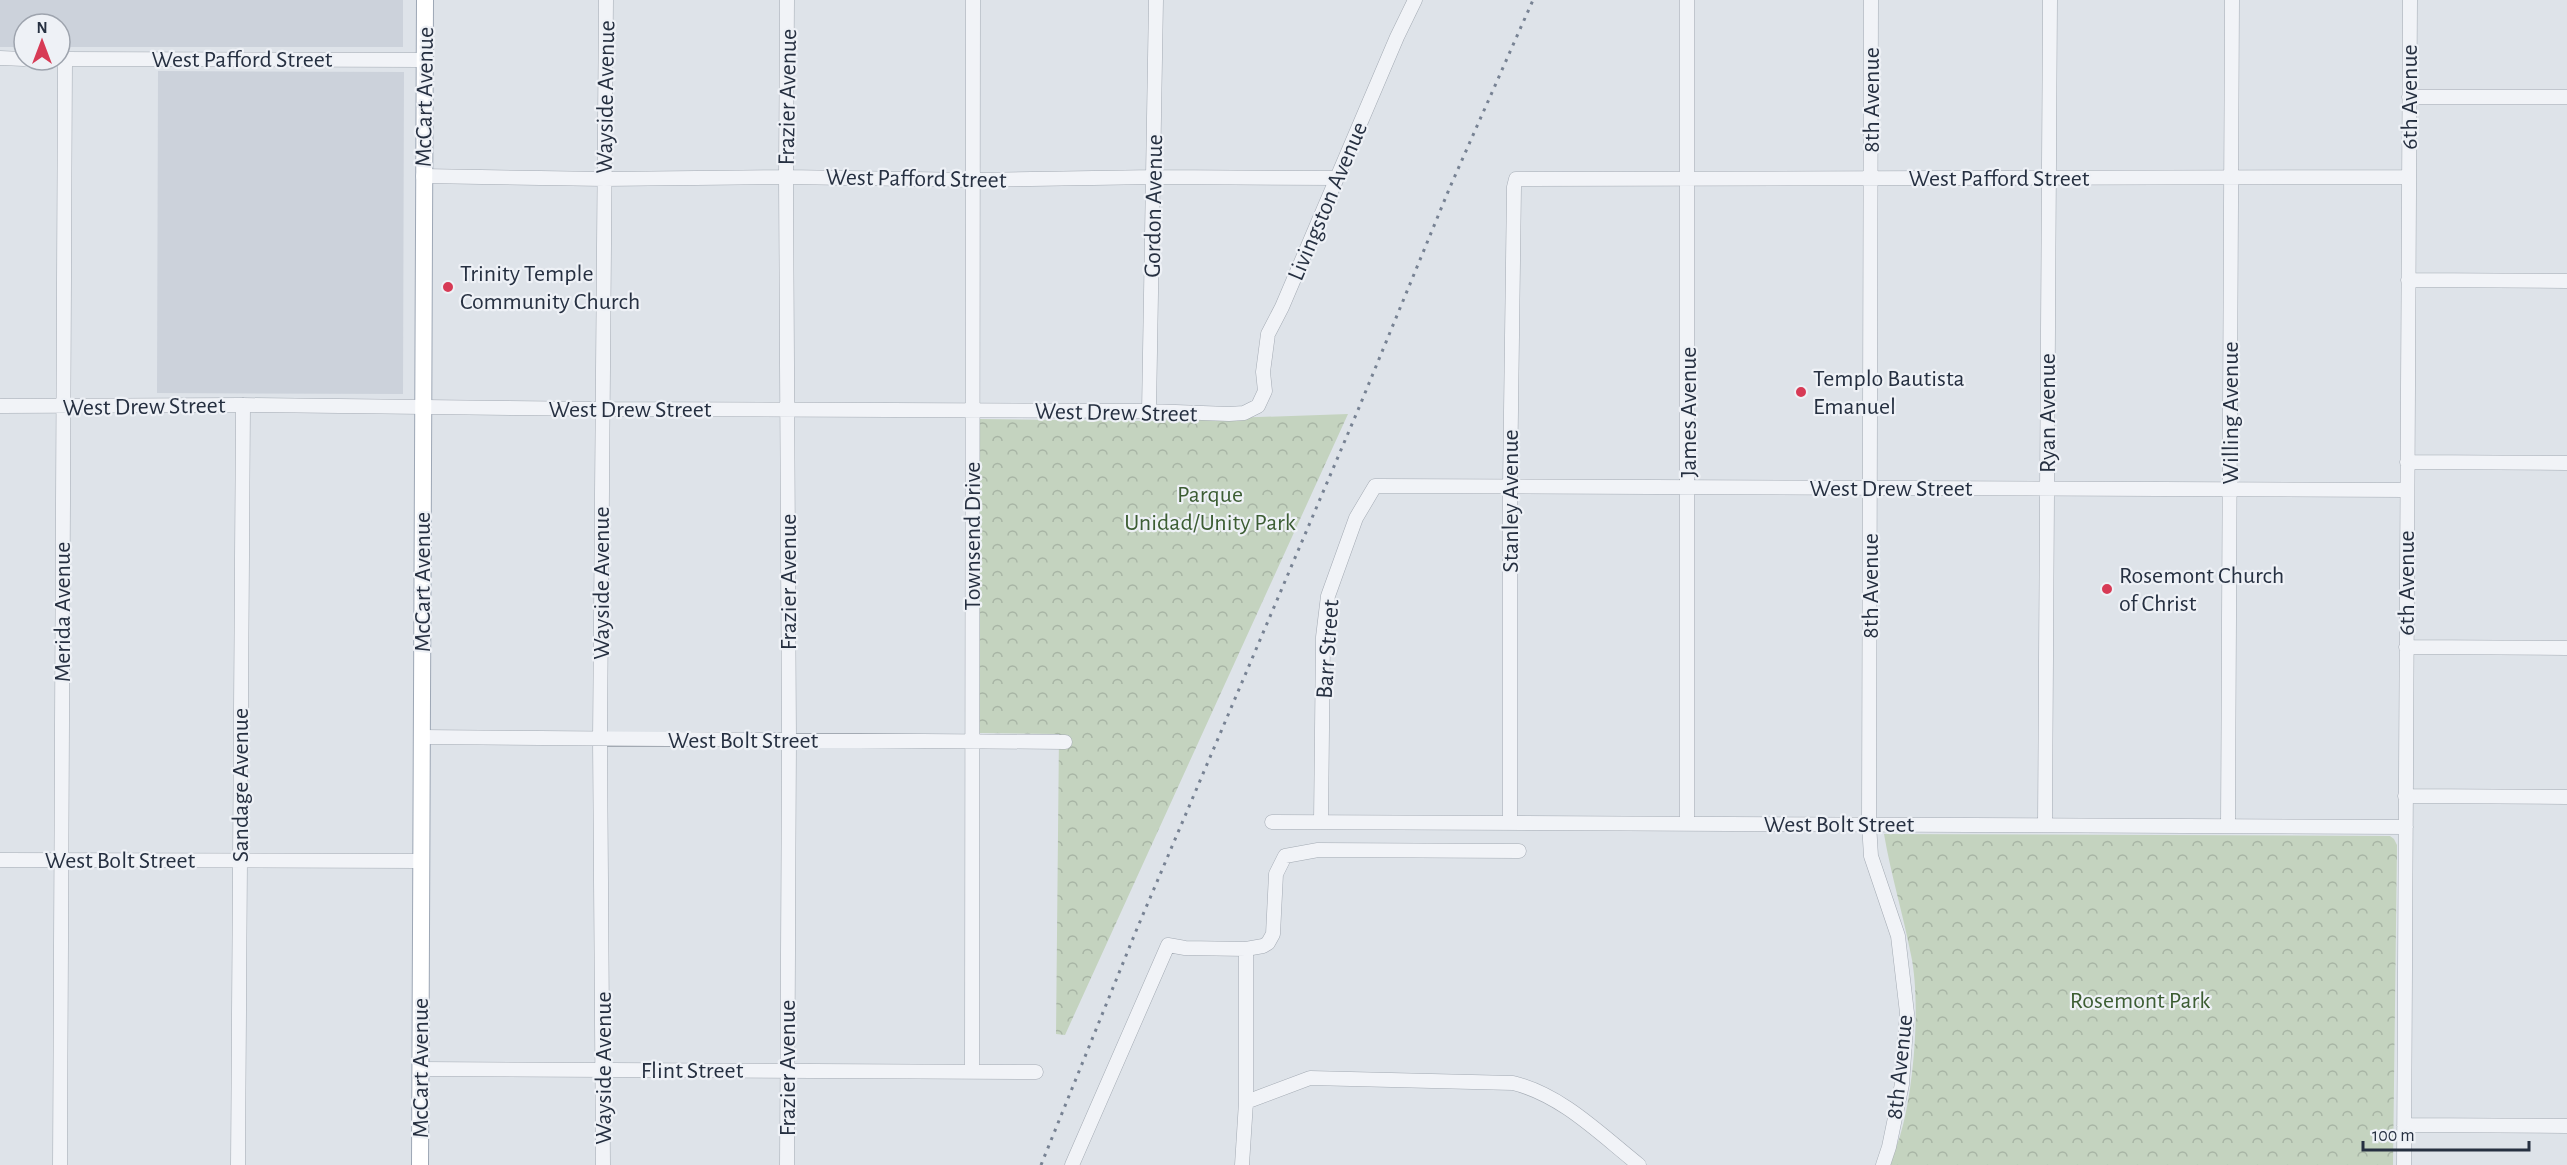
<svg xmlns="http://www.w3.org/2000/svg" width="2567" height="1165" font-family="'Alegreya Sans',sans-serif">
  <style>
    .built { fill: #ccd2db }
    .forest { fill: url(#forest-crowns) }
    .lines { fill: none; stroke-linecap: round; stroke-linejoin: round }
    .minor-casing { stroke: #a3aab3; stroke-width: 15 }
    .major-casing { stroke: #9da7b5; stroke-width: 18 }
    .minor { stroke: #f1f3f7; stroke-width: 14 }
    .major { stroke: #fff; stroke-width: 16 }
    .rail { stroke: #778293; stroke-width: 3; stroke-dasharray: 3 6; stroke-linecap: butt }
    .poi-dot { fill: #d73a55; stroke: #eef1f6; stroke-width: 2 }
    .labels { text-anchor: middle; stroke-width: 4.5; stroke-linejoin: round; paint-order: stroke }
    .street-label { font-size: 24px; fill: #263041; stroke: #eef1f6 }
    .poi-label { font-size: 24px; fill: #263041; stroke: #eef1f6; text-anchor: start }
    .park-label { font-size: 24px; fill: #3c5d33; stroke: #eef1f6 }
  </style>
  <defs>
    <pattern id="forest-crowns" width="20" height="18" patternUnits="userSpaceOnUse" patternTransform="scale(1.5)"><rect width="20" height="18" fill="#c4d3bf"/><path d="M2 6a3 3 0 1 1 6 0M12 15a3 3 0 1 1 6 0" fill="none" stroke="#a8b5a5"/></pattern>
  </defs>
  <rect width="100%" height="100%" fill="#dee3e9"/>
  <path class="built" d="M0,0H403V47H60V24H24V47H0Z
    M158,71L404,72L403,394L157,393Z"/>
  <path class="forest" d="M1348,414L1065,1035L1056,1034L1059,734L977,733L979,419L1144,421Z
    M1884,834L2390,836L2394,839L2397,845L2393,1165H1887C1891,1156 1897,1146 1900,1136C1914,1091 1921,1001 1911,955C1903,914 1891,875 1884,834Z"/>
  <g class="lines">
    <g class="minor-casing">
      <path id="minor" d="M1871,0L1869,824L1871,856L1898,936L1907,1013L1902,1084L1889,1147L1883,1165
        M0,58L24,59
        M60,59L423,60
        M2409,97H2567
        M423,176L604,179L786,177L973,180L1155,177L1337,178
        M2408,280L2567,281
        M0,406L243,405L602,409L1149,411L1229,414L1244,413L1258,406L1265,391L1263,372L1268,334L1282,307L1397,37L1415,0
        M1149,411L1156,0
        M2407,462L2567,463
        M2406,647L2567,648
        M421,737L1065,742
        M2405,796L2567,797
        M1272,822L2406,827
        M1321,822L1323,637L1328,596L1356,518L1375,486L2407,490
        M1510,823V486L1514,187L1516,179L2409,177
        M1687,824V0
        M2045,825L2050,0
        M2228,826L2232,0
        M0,860L421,861
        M420,1069L1036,1072
        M972,1071L973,0
        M1246,1102L1310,1078L1513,1083C1562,1095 1600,1134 1639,1165
        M2404,1125L2567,1126
        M60,1165L65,59
        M238,1165L243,405
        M603,1165L600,739L606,0
        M787,1165L789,740L786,177L787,0
        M1072,1165L1168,945L1185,948L1246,949L1263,946L1268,943L1273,934L1276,874L1285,856L1318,850L1519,851
        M1242,1165L1246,1102V949
        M2404,1165L2410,0"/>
    </g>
    <g class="major-casing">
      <path id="major" d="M420,1165L425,0"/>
    </g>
    <use href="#minor" class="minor"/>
    <use href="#major" class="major"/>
    <path class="rail" d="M1041,1165L1136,931L1358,410L1450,187L1533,0"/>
  </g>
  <g class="poi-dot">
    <circle cx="448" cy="287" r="6"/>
    <circle cx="1801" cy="392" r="6"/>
    <circle cx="2107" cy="589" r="6"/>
  </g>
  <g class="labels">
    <g class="street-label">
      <text x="242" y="67">West Pafford Street</text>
      <text transform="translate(424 97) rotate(-89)" y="8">McCart Avenue</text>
      <text transform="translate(605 97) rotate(-89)" y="8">Wayside Avenue</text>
      <text transform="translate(787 97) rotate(-89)" y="8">Frazier Avenue</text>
      <text transform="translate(2409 97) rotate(-90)" y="8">6th Avenue</text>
      <text transform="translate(1871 100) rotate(-90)" y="8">8th Avenue</text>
      <text transform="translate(916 178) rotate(1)" y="8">West Pafford Street</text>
      <text x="1999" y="186">West Pafford Street</text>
      <text transform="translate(1327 201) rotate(-67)" y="8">Livingston Avenue</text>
      <text transform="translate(1153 206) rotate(-89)" y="8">Gordon Avenue</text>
      <text transform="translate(144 406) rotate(-1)" y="8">West Drew Street</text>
      <text x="630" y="417">West Drew Street</text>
      <text transform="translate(1116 412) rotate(1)" y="8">West Drew Street</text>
      <text transform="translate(1688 412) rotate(-90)" y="8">James Avenue</text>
      <text transform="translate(2047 413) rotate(-90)" y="8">Ryan Avenue</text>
      <text transform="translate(2230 413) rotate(-90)" y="8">Willing Avenue</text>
      <text x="1891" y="496">West Drew Street</text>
      <text transform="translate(1510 501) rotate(-90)" y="8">Stanley Avenue</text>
      <text transform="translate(972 536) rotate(-90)" y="8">Townsend Drive</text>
      <text transform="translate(422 582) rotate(-90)" y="8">McCart Avenue</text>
      <text transform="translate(788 582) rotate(-90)" y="8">Frazier Avenue</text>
      <text transform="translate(601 583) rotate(-90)" y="8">Wayside Avenue</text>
      <text transform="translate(2406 583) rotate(-90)" y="8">6th Avenue</text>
      <text transform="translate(1870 586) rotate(-90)" y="8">8th Avenue</text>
      <text transform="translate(62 612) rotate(-90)" y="8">Merida Avenue</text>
      <text transform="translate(1327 649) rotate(-86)" y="8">Barr Street</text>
      <text x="743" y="748">West Bolt Street</text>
      <text transform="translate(240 785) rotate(-90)" y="8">Sandage Avenue</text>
      <text x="1839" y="832">West Bolt Street</text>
      <text x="120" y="868">West Bolt Street</text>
      <text transform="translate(1899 1067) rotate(-84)" y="8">8th Avenue</text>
      <text transform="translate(420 1068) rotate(-90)" y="8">McCart Avenue</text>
      <text transform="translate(603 1068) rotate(-90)" y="8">Wayside Avenue</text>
      <text transform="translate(787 1068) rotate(-90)" y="8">Frazier Avenue</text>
      <text x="692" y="1078">Flint Street</text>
    </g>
    <g class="poi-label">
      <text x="460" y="281">Trinity Temple<tspan x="460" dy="28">Community Church</tspan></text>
      <text x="1813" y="386">Templo Bautista<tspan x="1813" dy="28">Emanuel</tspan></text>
      <text x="2119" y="583">Rosemont Church<tspan x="2119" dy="28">of Christ</tspan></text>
    </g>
    <g class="park-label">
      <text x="1210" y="502">Parque<tspan x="1210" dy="28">Unidad/Unity Park</tspan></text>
      <text x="2140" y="1008">Rosemont Park</text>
    </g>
  </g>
  <g transform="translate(42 42)"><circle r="28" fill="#eef1f6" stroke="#9ea4ae" stroke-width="1.5"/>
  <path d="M0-4.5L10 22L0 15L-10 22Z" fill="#d73a55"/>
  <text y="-9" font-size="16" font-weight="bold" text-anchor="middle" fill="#263041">N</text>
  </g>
  <path d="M2363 1141v9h166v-9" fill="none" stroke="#263041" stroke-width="3"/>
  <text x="2372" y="1141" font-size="18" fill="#263041" stroke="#eef1f6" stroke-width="4.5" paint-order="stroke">100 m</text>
</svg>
